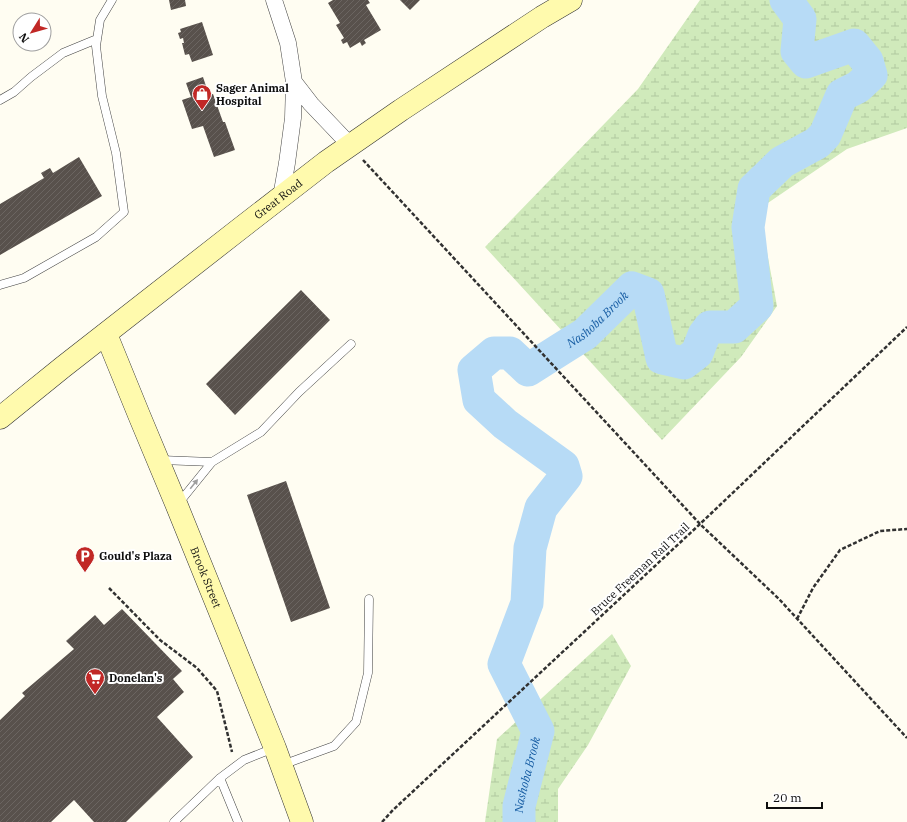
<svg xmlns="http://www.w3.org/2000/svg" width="907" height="822" font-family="'IBM Plex Serif',serif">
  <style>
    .wetland { fill: url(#wetland-marsh) }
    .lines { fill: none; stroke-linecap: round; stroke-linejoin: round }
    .river { stroke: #b7dbf6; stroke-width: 33 }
    .building { fill: url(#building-hatch) }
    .lane-casing { stroke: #424242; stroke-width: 9 }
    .street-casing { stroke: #424242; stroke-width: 17 }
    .secondary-casing { stroke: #313131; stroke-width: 23 }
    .path { stroke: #313131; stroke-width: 2.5; stroke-dasharray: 4 2; stroke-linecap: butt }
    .lane { stroke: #fff; stroke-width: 8 }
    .street { stroke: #fff; stroke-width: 16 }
    .secondary { stroke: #fffaad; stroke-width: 22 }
    .oneway { fill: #9f9f9f }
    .labels { text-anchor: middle; stroke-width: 4; stroke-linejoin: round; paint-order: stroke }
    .poi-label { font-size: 11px; font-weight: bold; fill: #0f0f0f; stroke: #fff; text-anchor: start }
    .street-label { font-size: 11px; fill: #0f0f0f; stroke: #fff }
    .water-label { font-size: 12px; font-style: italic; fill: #175da3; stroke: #fff }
  </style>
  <defs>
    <pattern id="wetland-marsh" width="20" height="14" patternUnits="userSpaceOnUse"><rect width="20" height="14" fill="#d0eabb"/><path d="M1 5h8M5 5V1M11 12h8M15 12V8" fill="none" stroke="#b1c8a0"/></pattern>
    <pattern id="building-hatch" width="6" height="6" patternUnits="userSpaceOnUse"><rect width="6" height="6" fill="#58514c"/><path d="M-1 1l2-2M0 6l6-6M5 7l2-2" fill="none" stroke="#6b6561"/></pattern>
  </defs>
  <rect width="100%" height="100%" fill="#fffdf2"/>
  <path class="wetland" d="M700,0H907V128L847,149L759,209L777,306L741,357L662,440L485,247L638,89Z
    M612,634L631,666L588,745L558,789V822H485L497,739Z"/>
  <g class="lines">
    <path class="river" id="s1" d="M519,822V806L538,731L504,664L527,603L530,548L541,508L566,476L563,466L505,424L479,400L474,370L494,353H510L528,370L561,349L585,334L632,288L648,294L662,358L684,363L697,353L704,335L710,327H734L757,306L748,227L754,189L782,162L817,143L825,135L842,95L858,87L871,75L867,61L854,45L806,62L797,51L800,19L786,0"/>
  </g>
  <path class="building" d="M169,0H185L186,6L171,10Z
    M333,0H368L370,3L366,5L381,30L364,40L366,43L362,46L360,42L350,48L347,42L343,44L341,40L344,38L336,25L340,23L328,3Z
    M400,0H420L410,10Z
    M202,22L213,55L192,62L189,54L185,55L182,43H184L183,38L180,39L178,33L181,32L180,29Z
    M203,77L209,95L213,94L223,122H225L235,150L214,157L203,126L192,129L182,100L191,97L186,83Z
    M79,157L102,196L0,255V204L44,178L41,173L50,168L53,173Z
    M301,290L330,320L235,415L206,384Z
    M286,481L330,608L291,622L247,495Z
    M122,609L182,671L173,679L184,692L157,717L193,757L126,822H94L74,800L51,822H0V720L25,696L22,693L74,649L66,641L95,615L104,625Z"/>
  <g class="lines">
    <g class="lane-casing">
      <path id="lane" d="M0,100L14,92L31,77L63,53L97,39
        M0,285L24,278L96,237L124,212L116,153L102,96L96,46L100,20L112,0
        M161,460L212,462
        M178,504L212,462L261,432L299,392L351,344
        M282,765L334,746L356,722L368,673L369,599
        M220,778L238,822
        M174,822L220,778L244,760L274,748"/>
    </g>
    <g class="street-casing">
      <path id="street" d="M274,0L288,43L294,82L293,118L287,163L281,197
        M294,82L311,104L350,145"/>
    </g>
    <g class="secondary-casing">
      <g id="secondary">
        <path id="s2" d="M106,334L139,415L177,506L275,748L302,822"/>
        <path id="s3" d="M0,418L63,367L237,231L326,162L401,110L542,17L571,0"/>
      </g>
    </g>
    <path class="path" d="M363,160L700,524L779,599L907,738
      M109,588L160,640L197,668L217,691L232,752
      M797,619L813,588L840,550L880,531L907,529
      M382,822L393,810L700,524L907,327"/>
    <use href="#lane" class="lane"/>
    <use href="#street" class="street"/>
    <use href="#secondary" class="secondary"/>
  </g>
  <defs><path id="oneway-solid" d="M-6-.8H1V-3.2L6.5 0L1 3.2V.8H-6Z"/></defs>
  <use class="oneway" href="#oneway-solid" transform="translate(194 484) rotate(-51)"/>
  <defs>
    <g id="shop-pin" transform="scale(1)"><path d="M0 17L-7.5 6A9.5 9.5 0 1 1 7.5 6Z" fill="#c12826" stroke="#fff"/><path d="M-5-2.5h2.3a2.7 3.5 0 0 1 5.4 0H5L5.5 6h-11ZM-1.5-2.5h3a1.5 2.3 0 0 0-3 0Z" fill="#fff"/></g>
    <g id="parking-pin" transform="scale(1)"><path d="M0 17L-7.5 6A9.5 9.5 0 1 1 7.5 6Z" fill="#c12826" stroke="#fff"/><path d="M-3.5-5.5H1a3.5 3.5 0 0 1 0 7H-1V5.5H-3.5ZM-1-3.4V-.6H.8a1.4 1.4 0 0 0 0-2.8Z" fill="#fff"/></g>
    <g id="supermarket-pin" transform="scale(1)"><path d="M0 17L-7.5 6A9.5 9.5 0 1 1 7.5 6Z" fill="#c12826" stroke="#fff"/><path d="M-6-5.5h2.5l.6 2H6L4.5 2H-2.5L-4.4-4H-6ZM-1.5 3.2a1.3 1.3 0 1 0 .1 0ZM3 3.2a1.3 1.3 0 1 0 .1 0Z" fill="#fff"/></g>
  </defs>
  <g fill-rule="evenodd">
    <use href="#shop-pin" x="202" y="94"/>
    <use href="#parking-pin" x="85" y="556"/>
    <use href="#supermarket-pin" x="95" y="678"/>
  </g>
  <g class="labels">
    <g class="poi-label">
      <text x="216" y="92">Sager Animal<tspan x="216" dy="13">Hospital</tspan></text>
      <text x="99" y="560">Gould's Plaza</text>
      <text x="109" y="682">Donelan's</text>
    </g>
    <g class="street-label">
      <text dy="4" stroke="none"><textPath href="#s3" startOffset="354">Great Road</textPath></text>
      <text transform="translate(640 569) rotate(-43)" y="4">Bruce Freeman Rail Trail</text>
      <text dy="4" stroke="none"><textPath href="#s2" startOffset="263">Brook Street</textPath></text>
    </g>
    <g class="water-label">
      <text dy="4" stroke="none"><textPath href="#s1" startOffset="672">Nashoba Brook</textPath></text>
      <text dy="4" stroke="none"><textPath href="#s1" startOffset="48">Nashoba Brook</textPath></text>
    </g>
  </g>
  <g transform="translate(32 32) rotate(233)"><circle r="19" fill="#ffffff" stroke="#9f9f9f"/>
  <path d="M0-3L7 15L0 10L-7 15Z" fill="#c12826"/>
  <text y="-6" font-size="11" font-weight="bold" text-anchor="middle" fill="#0f0f0f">N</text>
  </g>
  <path d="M767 802v6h55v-6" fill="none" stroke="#0f0f0f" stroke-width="2"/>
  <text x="773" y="802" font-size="12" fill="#0f0f0f" stroke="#ffffff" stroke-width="3" paint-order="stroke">20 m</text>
</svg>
